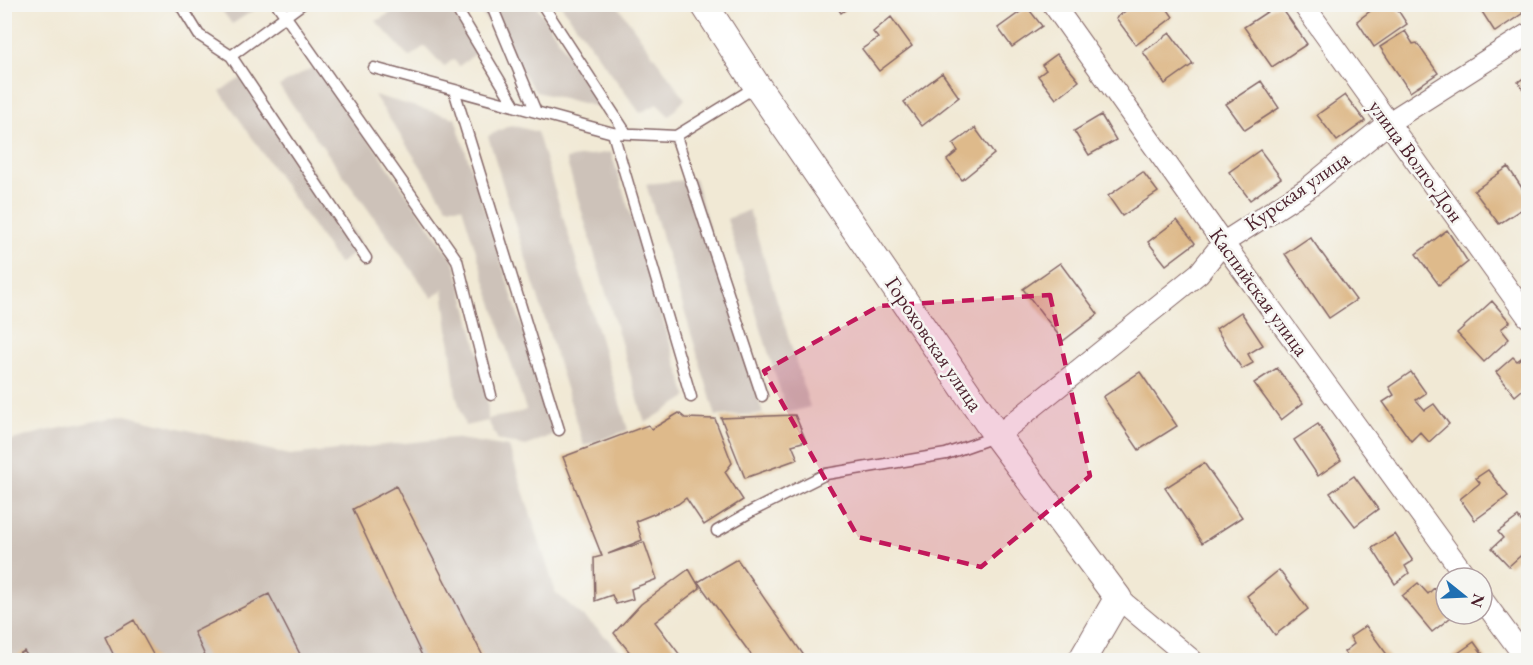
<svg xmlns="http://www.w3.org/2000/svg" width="1533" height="665" font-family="'EB Garamond',serif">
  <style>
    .industrial { fill: #cdc2b9 }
    .building { fill: #deba8b }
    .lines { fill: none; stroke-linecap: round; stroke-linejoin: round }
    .service-casing { stroke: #846666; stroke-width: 13 }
    .minor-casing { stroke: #846666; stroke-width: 23 }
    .tertiary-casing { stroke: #846666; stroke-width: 29 }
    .service { stroke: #fff; stroke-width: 10 }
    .minor { stroke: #fff; stroke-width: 21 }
    .tertiary { stroke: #fff; stroke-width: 27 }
    .marked { fill: #c2185b; fill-opacity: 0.2; stroke: #c2185b; stroke-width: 4.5; stroke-dasharray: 12 8; stroke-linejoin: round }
    .labels { text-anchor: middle; stroke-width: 5; stroke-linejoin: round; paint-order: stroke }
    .street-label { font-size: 21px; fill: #4a1f2b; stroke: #f6f6f2 }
  </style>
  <rect width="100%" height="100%" fill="#f6f6f2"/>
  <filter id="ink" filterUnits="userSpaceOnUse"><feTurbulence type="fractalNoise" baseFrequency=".0167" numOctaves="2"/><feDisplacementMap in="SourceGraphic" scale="12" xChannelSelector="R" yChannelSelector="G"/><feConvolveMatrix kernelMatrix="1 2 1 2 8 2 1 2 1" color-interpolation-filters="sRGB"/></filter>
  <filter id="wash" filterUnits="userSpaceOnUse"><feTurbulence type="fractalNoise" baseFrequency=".008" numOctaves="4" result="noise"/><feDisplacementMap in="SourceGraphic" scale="24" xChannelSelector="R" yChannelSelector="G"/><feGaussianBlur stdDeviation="1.35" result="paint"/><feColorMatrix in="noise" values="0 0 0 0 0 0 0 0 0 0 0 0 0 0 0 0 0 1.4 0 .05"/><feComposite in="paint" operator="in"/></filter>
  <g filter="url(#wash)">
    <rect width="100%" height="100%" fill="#f1e9d5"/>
    <path class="industrial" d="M218,5H262L232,24Z
      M405,5H447L478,52L459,66L453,59L444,67L425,46L409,57L376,21Z
      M476,5H536L603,108L536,92Z
      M561,5H617L685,99L669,116L657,104L640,113Z
      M317,65L455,263L487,386L488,420L491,418L515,414L526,410L462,207H447L374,95L455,118L556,433L526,446L498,440L488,421L465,426L456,394L443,289L432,298L279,86Z
      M248,74L363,247L339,264L220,91Z
      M511,125L537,132L628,430L584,446L488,136Z
      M611,152L687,397L645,423L566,159Z
      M695,179L763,414L716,416L646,184Z
      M749,210L810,407L787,413L727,219Z
      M126,415L290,455L453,438L509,447L556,593L592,624L630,660H5V442L42,432Z"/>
    <g id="blocks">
      <path class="building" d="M835,4H853L841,13Z
        M1135,4H1164L1173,17L1136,45L1116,18Z
        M1279,4L1307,44L1272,67L1244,27Z
        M1375,4H1394L1407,24L1374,47L1357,21L1377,6Z
        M1477,4H1518L1523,13L1495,32Z
        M1027,7L1042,26L1012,47L998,28Z
        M891,17L912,46L879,71L862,49L878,38L873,32Z
        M1405,31L1413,44L1417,43L1438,73L1410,92L1380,47Z
        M1170,33L1193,64L1165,84L1143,52Z
        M1057,54L1079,81L1056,99L1038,76L1046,70L1042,65Z
        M942,73L959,97L922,126L904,102Z
        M1528,75V97L1518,82Z
        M1261,81L1279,108L1245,130L1226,104Z
        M1345,95L1365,121L1337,141L1317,115Z
        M1101,115L1116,140L1089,155L1074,131Z
        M975,128L994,154L962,180L947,160L958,151L953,144Z
        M1260,150L1281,178L1250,200L1229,172Z
        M1508,167L1528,197V205L1499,224L1474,191Z
        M1143,172L1158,192L1122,216L1108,196Z
        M1177,220L1195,243L1166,265L1148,242Z
        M1447,230L1468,262L1439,285L1416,254Z
        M1310,237L1356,300L1329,318L1285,254Z
        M1060,263L1098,314L1063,341L1023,289Z
        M1492,301L1510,322L1501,329L1509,339L1484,362L1457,333Z
        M1241,312L1263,345L1248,354L1253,363L1242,369L1216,329Z
        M1528,353V385L1515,396L1496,372L1513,357L1517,361Z
        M1277,368L1303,403L1281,420L1254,383Z
        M1140,372L1177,426L1139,450L1103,397Z
        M1411,372L1426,393L1416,400L1425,410L1434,404L1449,424L1429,442L1420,432L1411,441L1383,402L1394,395L1389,387Z
        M679,413L685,418L715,419L732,463L725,472L743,500L704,525L686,498L678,504L636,521L642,540L608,554L644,542L657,579L631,589L633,599L616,604L612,595L595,601L594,558L602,556L563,457L648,425L652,429Z
        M795,415L806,441L792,445L798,459L745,478L721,418Z
        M1318,424L1341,460L1318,476L1294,440Z
        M1204,463L1242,517L1202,543L1165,488Z
        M1488,470L1508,496L1475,520L1460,499L1480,483L1476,478Z
        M1354,476L1378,509L1355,526L1330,493Z
        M396,486L485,660H424L353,509Z
        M1518,517L1528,530V549L1509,566L1492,548L1503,538L1498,532Z
        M1395,534L1413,561L1405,566L1409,573L1395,584L1372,548Z
        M737,559L807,660H755L698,582Z
        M689,569L700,588L655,622L680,655L673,660H636L614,633L641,604Z
        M1279,570L1308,609L1275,635L1247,596Z
        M1418,583L1428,594L1434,588L1446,603V614H1455L1432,632L1402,596Z
        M269,594L303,660H207L194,632Z
        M134,620L156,660H116L105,637Z
        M1366,626L1391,660H1350L1344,652L1354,644L1350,637Z
        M1474,642L1487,660H1453L1451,658Z
        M24,651L30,660H9Z"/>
    </g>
  </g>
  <g filter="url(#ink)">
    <use href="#blocks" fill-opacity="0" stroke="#846666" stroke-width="1.5"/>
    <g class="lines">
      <g class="service-casing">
        <path id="service" d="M180,4L199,35L231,56L302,4
          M277,4L457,260L491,395
          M491,4L536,112
          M542,4L626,133
          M455,6L515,106
          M231,56L366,258
          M374,68L613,133L676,136
          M757,86L676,136L762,396
          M454,90L559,430
          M613,133L691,397
          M717,531L754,510L826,474L946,454L997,436"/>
      </g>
      <g class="minor-casing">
        <path id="minor" d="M1053,4L1223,243L1467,578
          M1303,4L1528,317
          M997,436L1199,273L1223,243L1307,189L1388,123L1528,34
          M1118,598L1192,660
          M1482,599L1527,660"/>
      </g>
      <g class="tertiary-casing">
        <path id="tertiary" d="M704,4L757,86L997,436L1118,598L1082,660"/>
      </g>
      <use href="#service" class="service"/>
      <use href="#minor" class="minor"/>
      <use href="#tertiary" class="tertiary"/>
    </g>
  </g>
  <path class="marked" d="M1050,295L1090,476L981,567L858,537L764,371L879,306Z"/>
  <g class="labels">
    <g class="street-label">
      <text transform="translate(1416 161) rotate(54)" y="7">улица Волго-Дон</text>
      <text transform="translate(1297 191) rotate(-35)" y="7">Курская улица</text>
      <text transform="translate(1259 292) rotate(54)" y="7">Каспийская улица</text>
      <text transform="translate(934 344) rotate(56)" y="7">Гороховская улица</text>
    </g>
  </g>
  <rect width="1533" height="665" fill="none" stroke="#f6f6f2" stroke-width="24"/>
  <g transform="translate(1464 596) rotate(108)"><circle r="28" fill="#f6f6f2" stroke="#b1a0a2" stroke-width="1.5"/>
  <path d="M0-4.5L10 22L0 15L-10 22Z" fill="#1f6fb2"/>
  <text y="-9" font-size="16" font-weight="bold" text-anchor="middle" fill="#4a1f2b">N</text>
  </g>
</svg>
